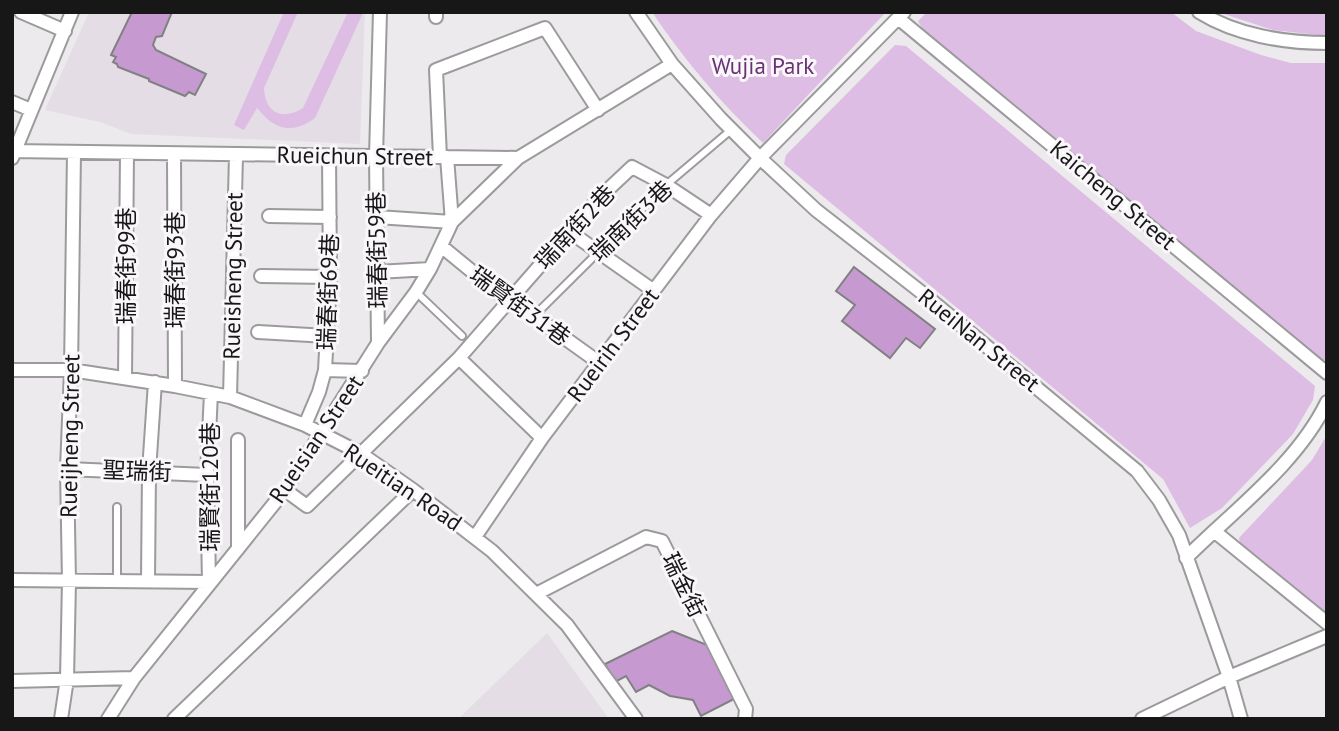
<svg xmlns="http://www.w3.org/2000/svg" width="1339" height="731" font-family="'PT Sans','Noto Sans TC',sans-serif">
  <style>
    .built { fill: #e4dde6 }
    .green { fill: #ddbde3 }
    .building { fill: #c699d0; stroke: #818082; stroke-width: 2 }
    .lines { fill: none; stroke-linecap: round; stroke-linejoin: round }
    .service-casing { stroke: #9c9a9d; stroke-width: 10 }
    .minor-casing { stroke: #9c9a9d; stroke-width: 16 }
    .service { stroke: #fff; stroke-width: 6 }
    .minor { stroke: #fff; stroke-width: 12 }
    .labels { text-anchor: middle; stroke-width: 6; stroke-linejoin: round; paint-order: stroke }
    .park-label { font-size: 23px; fill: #693274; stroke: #f9f7f9 }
    .street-label { font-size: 23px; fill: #181718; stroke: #f9f7f9 }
  </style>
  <rect width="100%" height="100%" fill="#eceaec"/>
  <path class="built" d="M89,12H365L360,144L131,134L100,122L45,110Z
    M547,633L609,719H457H458Z"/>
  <path class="green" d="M284,12H298L264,88C265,113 282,121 303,108L348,12H362V15L315,118C291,135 275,130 257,108L244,130L234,125Z
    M652,12H886L763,143C721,103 684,60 652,12Z
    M927,12H1171L1196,31L1261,55L1291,63H1327V360H1322L922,28L918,21Z
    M1218,12H1327V36L1273,30Z
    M895,45L906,46L1315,386L1313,400L1293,434L1222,508L1190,528L1163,479L784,164L786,155Z
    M1327,435V614L1240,543L1239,538L1312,460Z"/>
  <path class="building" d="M132,12H172L162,36L156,37L153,45L156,50L206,74L195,95L189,92L185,96L149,81V79L118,67L117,64L113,62L116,57L111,55Z
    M854,267L935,329L920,348L906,338L890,358L842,321L855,305L836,291Z
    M672,631L707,645L734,699L701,716L693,700L670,696L649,685L636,692L626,676L615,682L605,664Z"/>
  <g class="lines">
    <g class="service-casing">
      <path id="service" d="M416,292L462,336
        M534,316L666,185L731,130
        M117,581V507"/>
    </g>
    <g class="minor-casing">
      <path id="minor" d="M21,12L65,31
        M436,12V17
        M636,12L672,64L721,119L760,158L816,210L921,292L1137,471L1159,500L1179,535L1229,677L1241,719
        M1199,12C1236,35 1284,43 1327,43
        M898,18L1327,373
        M12,102L31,110
        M12,151L518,158L672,64
        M174,154L175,386
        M440,157L436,70L545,28L598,110
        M12,158L72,12
        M269,216L330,217
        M377,217L452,222L447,157
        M570,232L654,291
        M441,246L507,300L534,316L601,364
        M377,272L430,269
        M261,276L330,277
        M258,332L327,336
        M378,343L376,156L380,12
        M459,358L599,198L632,167L666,185L711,215
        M12,370H71L175,386L230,397L305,425L360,453L413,490L492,551L567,625L636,719
        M325,370L362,371
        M125,378L127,153
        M230,397L236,155
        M305,425L319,392L325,370L330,277L329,156
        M67,469L207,475
        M285,490L307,506L459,358L542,438
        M1214,531L1327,623
        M475,537L542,438L711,215L760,158L904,12
        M238,549V440
        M1186,558C1234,510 1297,464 1327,402
        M12,580L209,582L207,475L211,393
        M148,580L149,471L155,382
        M536,594L646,537L662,541L746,709L745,719
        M12,681L134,678
        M61,719L67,679L69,581L67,469L71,370L74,152
        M108,719L134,678L285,490L378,343L416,292L430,269L452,222L518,158
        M174,719L413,490
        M1142,719L1229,677L1327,636"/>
    </g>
    <use href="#service" class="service"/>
    <use href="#minor" class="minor"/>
  </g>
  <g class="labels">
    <g class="park-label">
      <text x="763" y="74">Wujia Park</text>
    </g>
    <g class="street-label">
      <text transform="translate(355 156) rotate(1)" y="8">Rueichun Street</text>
      <text transform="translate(1113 195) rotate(40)" y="8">Kaicheng Street</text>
      <text transform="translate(631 221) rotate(-44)" y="8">瑞南街3巷</text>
      <text transform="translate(575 227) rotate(-47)" y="8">瑞南街2巷</text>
      <text transform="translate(377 250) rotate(-91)" y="8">瑞春街59巷</text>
      <text transform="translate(126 266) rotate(-90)" y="8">瑞春街99巷</text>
      <text transform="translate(175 270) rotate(-90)" y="8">瑞春街93巷</text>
      <text transform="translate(233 276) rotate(-89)" y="8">Rueisheng Street</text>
      <text transform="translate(328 292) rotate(-88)" y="8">瑞春街69巷</text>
      <text transform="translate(520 306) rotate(36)" y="8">瑞賢街31巷</text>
      <text transform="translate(979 340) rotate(39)" y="8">RueiNan Street</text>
      <text transform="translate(613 345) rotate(-53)" y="8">Rueirih Street</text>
      <text transform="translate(70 436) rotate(-89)" y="8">Rueijheng Street</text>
      <text transform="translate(316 439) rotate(-56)" y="8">Rueisian Street</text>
      <text transform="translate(137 471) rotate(2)" y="8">聖瑞街</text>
      <text transform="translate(210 487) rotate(-90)" y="8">瑞賢街120巷</text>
      <text transform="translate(403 487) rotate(34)" y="8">Rueitian Road</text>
      <text transform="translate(684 585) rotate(64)" y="8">瑞金街</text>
    </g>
  </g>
  <rect width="1339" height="731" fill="none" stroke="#181718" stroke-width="28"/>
</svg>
